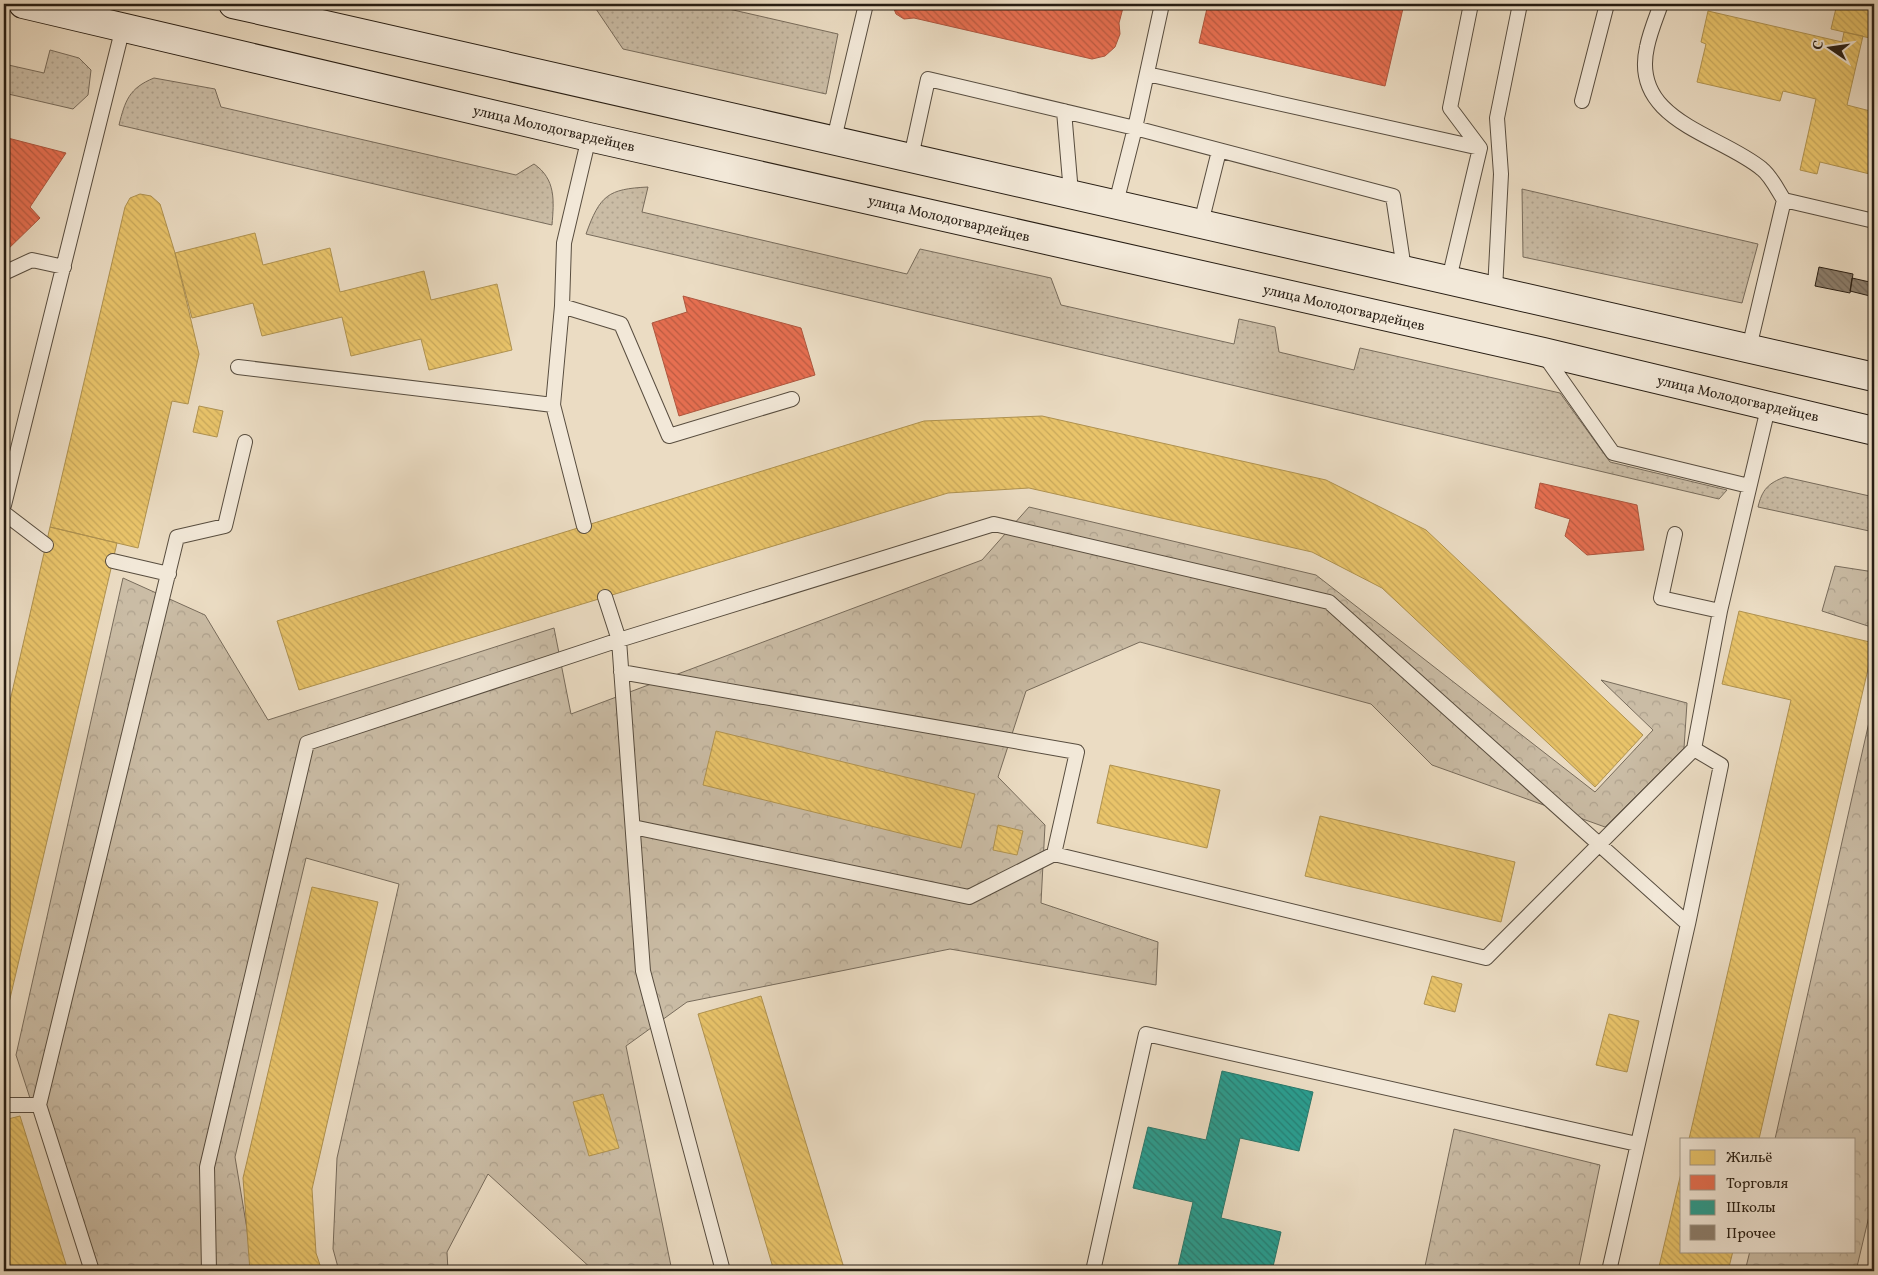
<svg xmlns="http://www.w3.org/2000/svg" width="1878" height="1275" font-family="Vollkorn,serif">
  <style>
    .grass { fill: url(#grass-dots); stroke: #786c5c }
    .forest { fill: url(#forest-crowns); stroke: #786c5c }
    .homes { fill: url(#homes-back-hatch); stroke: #af9250 }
    .shops { fill: url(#shops-back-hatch); stroke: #ad563e }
    .schools { fill: url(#schools-back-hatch); stroke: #29776a }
    .building { fill: url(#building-back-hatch); stroke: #271d13 }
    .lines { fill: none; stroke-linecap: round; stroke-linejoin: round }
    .service-casing { stroke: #584d3f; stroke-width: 16 }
    .secondary-casing { stroke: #271d13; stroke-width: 30 }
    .service { stroke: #f2e8d8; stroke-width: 14 }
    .secondary { stroke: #f2e8d8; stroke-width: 28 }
    .labels { text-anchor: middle; stroke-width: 5; stroke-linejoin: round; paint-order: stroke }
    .street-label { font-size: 14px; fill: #271d13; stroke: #f2e8d8 }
  </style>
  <defs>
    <pattern id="grass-dots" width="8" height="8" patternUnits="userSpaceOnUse" patternTransform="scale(1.25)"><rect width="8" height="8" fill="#cabca5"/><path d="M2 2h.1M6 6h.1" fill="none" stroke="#aea18d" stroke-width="1.8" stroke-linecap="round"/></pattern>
    <pattern id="forest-crowns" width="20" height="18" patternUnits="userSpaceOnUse" patternTransform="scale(1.25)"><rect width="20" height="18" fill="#cabca5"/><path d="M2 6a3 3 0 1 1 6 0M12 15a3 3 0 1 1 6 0" fill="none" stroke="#aea18d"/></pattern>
    <pattern id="homes-back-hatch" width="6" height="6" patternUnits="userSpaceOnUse" patternTransform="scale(1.25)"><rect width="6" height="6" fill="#e9c46a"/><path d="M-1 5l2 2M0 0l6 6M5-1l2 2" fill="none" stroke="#c8a85b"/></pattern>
    <pattern id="shops-back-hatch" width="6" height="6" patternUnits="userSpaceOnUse" patternTransform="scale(1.25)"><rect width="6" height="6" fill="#e76f51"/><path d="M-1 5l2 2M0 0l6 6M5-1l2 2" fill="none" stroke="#bb5b42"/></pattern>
    <pattern id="schools-back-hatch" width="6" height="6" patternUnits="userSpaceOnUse" patternTransform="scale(1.25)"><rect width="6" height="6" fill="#2a9d8f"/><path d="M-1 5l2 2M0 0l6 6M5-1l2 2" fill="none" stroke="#247f74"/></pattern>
    <pattern id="building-back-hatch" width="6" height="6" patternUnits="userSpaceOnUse" patternTransform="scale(1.25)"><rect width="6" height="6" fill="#8d806f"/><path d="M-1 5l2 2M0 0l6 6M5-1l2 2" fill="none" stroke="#73685a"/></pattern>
  </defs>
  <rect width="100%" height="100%" fill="#ebdcc3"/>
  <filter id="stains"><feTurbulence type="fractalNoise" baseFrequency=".004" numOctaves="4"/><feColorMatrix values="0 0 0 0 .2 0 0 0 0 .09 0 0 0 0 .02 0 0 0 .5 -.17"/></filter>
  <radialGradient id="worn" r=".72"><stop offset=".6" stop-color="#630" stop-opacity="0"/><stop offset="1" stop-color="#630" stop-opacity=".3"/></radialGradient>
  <path class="grass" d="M574,4H707L838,34L826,94L623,49L596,9Z
    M50,50L79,58L91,70L88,95L73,109L4,93V64L44,73Z
    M154,78L215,89L221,107L516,175L534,164C556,179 554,201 552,225L119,125C125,101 129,88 154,78Z
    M648,187L642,212L907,274L920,249L1051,278L1061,305L1234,344L1239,319L1275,327L1279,352L1354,370L1360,348L1560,393L1610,462L1727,490L1719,499L586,234C600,195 608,189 648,187Z
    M1522,189L1758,244L1742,303L1523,257Z
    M1785,477L1874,497V532L1758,507C1762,490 1768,483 1785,477Z"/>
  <path class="forest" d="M1029,507L1316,575L1595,792L1653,730L1601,680L1687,703L1684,748L1605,827L1432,765L1371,704L1140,642L1026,691L998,777L1045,825L1041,903L1158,942L1156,985L950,949L687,1002L626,1046L672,1271H594L488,1174L447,1252L448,1271H339L333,1249L337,1158L399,884L306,858L235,1157L254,1271H86L16,1055L123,578L205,615L268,720L554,628L571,714L982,560Z
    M1835,566L1874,572V628L1822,611Z
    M1874,700V1195L1856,1271H1745L1750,1251H1854V1139H1775Z
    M1454,1129L1600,1165L1578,1271H1424Z"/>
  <path class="homes" d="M1837,4H1874V39L1831,29Z
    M1708,11L1842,42L1844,32L1863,36L1847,105L1874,112V175L1820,162L1817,174L1800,170L1816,99L1783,91L1780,101L1697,82L1706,44L1701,42Z
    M140,194L151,196L160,204L175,253L199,354L188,404L172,401L138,548L50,527L125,207L130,198Z
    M255,233L263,265L330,248L340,292L424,271L431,300L497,284L512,350L429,370L421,339L351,356L342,317L262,336L253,303L192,318L175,253Z
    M199,406L223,411L217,437L193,432Z
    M1042,416L1326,480L1426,530L1643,735L1595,787L1382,588L1312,552L1029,488L948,493L299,690L277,621L924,421Z
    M50,527L117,543L4,1024V727Z
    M1739,611L1874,643L1759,1139H1689L1791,700L1722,684Z
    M716,731L975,794L961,848L703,785Z
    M1110,765L1220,790L1207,848L1097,823Z
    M1320,816L1515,862L1501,922L1305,876Z
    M998,825L1023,831L1017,855L993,850Z
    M312,887L378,902L312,1189L316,1253L322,1271H250L243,1178Z
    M1432,976L1462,984L1455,1012L1424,1004Z
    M761,996L844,1268V1271H774L698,1014Z
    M1609,1014L1639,1021L1627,1072L1596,1065Z
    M603,1094L619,1148L589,1156L573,1102Z
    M20,1116L48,1206L68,1271H4V1120Z
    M1682,1169V1251H1733L1728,1271H1658Z"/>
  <path class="shops" d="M892,4H1124L1119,23L1120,34L1115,47L1105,56L1092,59L914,18L904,19L896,14Z
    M1208,4H1404L1385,86L1199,43Z
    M4,137L66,153L30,207L40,218L4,253Z
    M683,296L801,328L815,375L679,416L652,323L687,312Z
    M1540,483L1637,505L1644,550L1587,555L1565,536L1570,519L1535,508Z"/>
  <path class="schools" d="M1222,1071L1313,1092L1299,1151L1240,1138L1221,1218L1281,1232L1272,1271H1177L1193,1202L1133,1188L1148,1127L1206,1140Z"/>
  <path class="building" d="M1819,267L1853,274L1850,293L1815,286Z
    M1852,278L1874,283V297L1850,291Z"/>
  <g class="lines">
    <g class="service-casing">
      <path id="service" d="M1661,4C1656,18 1650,32 1647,47C1630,121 1720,134 1762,169C1771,176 1778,191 1784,200L1749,348
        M1147,74L1480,148
        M1582,101L1607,4
        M1064,111L1071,193
        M834,139L866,4
        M911,157L928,79L1135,128L1393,196L1404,269
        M1784,200L1874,221
        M1116,203L1135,128L1162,4
        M1201,223L1219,151
        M4,273L32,260L64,267
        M1449,279L1480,148L1450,108L1471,4
        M1495,290L1501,174L1497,118L1520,4
        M562,306L621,324L669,436L792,399
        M1544,355L1613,453L1749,486
        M238,367L553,405L562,306L564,243L589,137
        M553,405L584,526
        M4,505L123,27
        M4,513L46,545
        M1675,534L1661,598L1720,611
        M113,561L169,574
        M605,597L619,640L643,971L723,1271
        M621,672L1077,752L1054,854
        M633,827L969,897L1054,854L1486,958L1694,749L1720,611L1769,404
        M1688,924L1721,765L1694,749
        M4,1105H39
        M92,1271L39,1105L177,537L225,526L245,442
        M209,1271L207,1167L307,743L619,640L994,524L1329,602L1688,924L1609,1271
        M1093,1271L1146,1034L1637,1144"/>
    </g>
    <g class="secondary-casing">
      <path id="secondary" d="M23,4L589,137L1543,352L1874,431
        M233,4L1874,377"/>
    </g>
    <use href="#service" class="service"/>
    <use href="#secondary" class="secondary"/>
  </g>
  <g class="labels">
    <g class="street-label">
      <text transform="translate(554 128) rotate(13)" y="5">улица Молодогвардейцев</text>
      <text transform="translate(949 218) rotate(13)" y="5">улица Молодогвардейцев</text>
      <text transform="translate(1344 307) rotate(13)" y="5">улица Молодогвардейцев</text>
      <text transform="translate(1738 398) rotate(13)" y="5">улица Молодогвардейцев</text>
    </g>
  </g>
  <rect width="1878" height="1275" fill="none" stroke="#ebdcc3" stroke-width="20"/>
  <rect x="5" y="5" width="1868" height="1265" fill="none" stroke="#271d13" stroke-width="2.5"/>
  <rect x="10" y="10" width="1858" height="1255" fill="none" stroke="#271d13"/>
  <rect x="1680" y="1138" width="175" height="115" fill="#f2e8d8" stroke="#a19789"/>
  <rect x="1690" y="1150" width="25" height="15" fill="#e9c46a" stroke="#a19789"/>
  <text x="1726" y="1162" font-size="15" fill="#271d13">Жильё</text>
  <rect x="1690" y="1175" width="25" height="15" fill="#e76f51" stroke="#a19789"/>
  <text x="1726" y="1188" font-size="15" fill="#271d13">Торговля</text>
  <rect x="1690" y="1200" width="25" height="15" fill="#2a9d8f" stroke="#a19789"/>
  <text x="1726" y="1212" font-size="15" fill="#271d13">Школы</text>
  <rect x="1690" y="1225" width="25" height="15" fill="#8d806f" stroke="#a19789"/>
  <text x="1726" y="1238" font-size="15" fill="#271d13">Прочее</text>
  <g transform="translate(1830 48) rotate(283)" stroke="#f2e8d8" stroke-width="4" paint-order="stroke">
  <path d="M0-4L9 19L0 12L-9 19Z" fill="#271d13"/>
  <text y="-8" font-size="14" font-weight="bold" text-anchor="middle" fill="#271d13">С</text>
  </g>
  <rect width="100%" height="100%" filter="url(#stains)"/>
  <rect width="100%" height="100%" fill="url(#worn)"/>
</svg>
